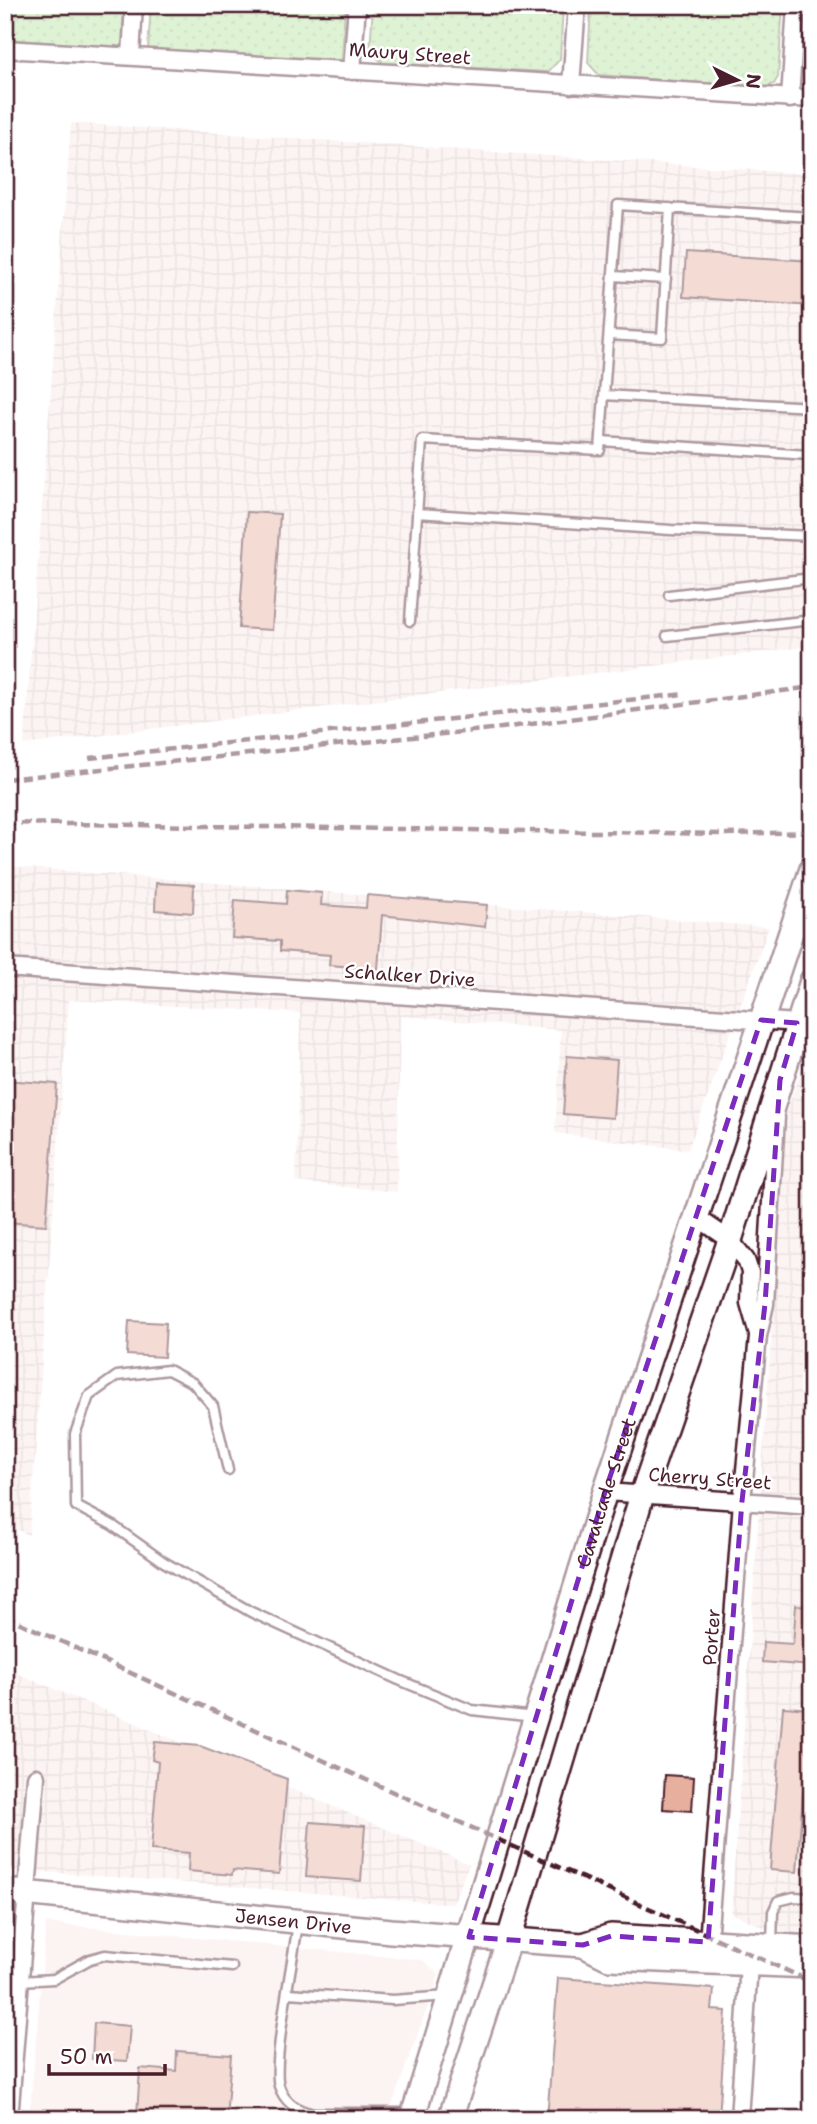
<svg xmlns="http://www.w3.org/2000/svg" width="817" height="2124" font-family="'Shantell Sans',sans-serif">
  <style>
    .built { fill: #f8e7e2 }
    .industrial { fill: url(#industrial-grid) }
    .grass { fill: url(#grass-dots); stroke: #808066; stroke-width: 2 }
    .building { fill: #e7b09e; stroke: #4a1f2b; stroke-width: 2 }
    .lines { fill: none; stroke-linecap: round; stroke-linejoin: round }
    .service-casing { stroke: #4a1f2b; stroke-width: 13 }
    .minor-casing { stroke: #4a1f2b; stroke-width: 21 }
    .secondary-casing { stroke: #4a1f2b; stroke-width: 28 }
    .service { stroke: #fff; stroke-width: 8 }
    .minor { stroke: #fff; stroke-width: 16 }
    .secondary { stroke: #fff; stroke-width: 23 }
    .rail { stroke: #4a1f2b; stroke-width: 4.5; stroke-dasharray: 10 5; stroke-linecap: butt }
    .marked { fill: none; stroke: #7b2cbf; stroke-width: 5; stroke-dasharray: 14 9; stroke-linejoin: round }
    .labels { text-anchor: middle; stroke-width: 5; stroke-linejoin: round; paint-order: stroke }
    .street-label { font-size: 19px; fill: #4a1f2b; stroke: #fff }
  </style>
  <defs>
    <pattern id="industrial-grid" width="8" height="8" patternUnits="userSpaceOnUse" patternTransform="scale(1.75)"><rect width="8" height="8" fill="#f8e7e2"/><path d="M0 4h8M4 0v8" fill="none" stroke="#d6c6c2"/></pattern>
    <pattern id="grass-dots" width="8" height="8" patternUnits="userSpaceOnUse" patternTransform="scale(1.75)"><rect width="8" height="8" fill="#b7e2a0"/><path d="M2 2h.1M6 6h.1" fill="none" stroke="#9fc18a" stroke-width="1.8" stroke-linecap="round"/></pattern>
  </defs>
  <rect width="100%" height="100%" fill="#fff"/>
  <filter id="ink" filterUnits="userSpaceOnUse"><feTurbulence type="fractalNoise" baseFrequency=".0143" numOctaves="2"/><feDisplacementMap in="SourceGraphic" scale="14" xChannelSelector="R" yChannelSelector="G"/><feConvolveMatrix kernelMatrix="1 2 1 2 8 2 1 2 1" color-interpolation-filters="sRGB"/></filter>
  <g filter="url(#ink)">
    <path class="built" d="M46,1923L423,1960L439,1975L387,2119H29Z"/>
    <path class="industrial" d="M71,123L812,174V646L24,745Z
      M5,866L769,927L688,1150L555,1133L561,1030L400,1016L397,1192L296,1182L300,1013L69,1000L29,1535L5,1524Z
      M812,1040V1948L731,1913L787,1110Z
      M5,1668L469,1864L453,1904L9,1869L5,1914Z"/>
    <path class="grass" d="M5,5H124L122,48L5,39Z
      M151,5H345L342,61L148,49Z
      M373,5H563L560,59L548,72L383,63L370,51Z
      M591,5H783L778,77L774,84L762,88L599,75L588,63Z"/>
    <path class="building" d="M686,253L812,261V306L683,297Z
      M247,512L280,514L272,630L239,628Z
      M156,883L194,885L193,913L155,910Z
      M287,890L322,893L321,905L366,908L367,895L487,905L485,927L382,915L378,969L329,965L330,955L280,951V941L232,938L235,900L286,904Z
      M567,1056L617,1060L613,1118L563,1114Z
      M5,1080L57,1084L46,1225L5,1222L10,1138L5,1137Z
      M129,1321L166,1323L164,1357L127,1355Z
      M796,1605L812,1606V1666L762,1662L763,1642L793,1644Z
      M783,1707L812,1709V1794L803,1793L797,1872L770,1870Z
      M155,1742L200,1746L287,1779L279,1874L233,1870L232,1875L188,1871L189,1853L151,1850L158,1762L152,1760Z
      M665,1775L694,1777L692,1811L663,1809Z
      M310,1822L365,1826L361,1881L306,1877Z
      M558,1978L714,1989L712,2010L726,2011L719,2119H547Z
      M94,2023L130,2026L127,2061L92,2059Z
      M177,2051L231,2055L226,2119H172L137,2115L140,2068L176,2071Z"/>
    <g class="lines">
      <g class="service-casing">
        <path id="service" d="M613,276L666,279
          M609,335L662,338L670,208
          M604,395L812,407
          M601,441L808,455L812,410
          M417,513L671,530L812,536
          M669,595L812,578
          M410,621L422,440L600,450L618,205L812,217
          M667,636L812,620
          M228,1470L213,1406L193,1383L168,1370L117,1376L89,1396L75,1434L76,1506L112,1525L164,1562L251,1612L399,1680L472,1710L535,1717
          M298,1923C294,1955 272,2062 279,2086C284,2101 296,2110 311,2113H411
          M772,1943L773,1912L778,1901L794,1897L812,1898
          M20,1981L54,1979L90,1959L105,1955L232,1967
          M288,1993L393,2000L448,1996"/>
      </g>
      <g class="minor-casing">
        <path id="minor" d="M5,49L812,99
          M131,56L134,5
          M352,71L357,5
          M571,85L577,5
          M790,99L796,5
          M5,968L812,1024
          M695,1216L730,1240L746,1260L750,1272L749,1303L758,1334
          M605,1492L812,1506
          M708,1942L742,1501L758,1336L765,1304L776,1117
          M9,2119L36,1777
          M739,2119L749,1963"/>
      </g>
      <g class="secondary-casing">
        <g id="secondary">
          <path id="s1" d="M5,1891L391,1931L583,1945L611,1936L812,1948"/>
          <path d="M583,1945L609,1958L812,1966"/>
          <path id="s2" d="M412,2119L605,1492L812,869"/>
          <path d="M450,2119L509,1939L642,1495L730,1240L812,981"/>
        </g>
      </g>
      <use href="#service" class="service"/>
      <use href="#minor" class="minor"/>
      <use href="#secondary" class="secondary"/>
      <path class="rail" d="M89,758L684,694
        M5,779L501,728L812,687
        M5,823L727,834L812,832
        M5,1616L812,1982"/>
    </g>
  </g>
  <path d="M0 0H817V2124H0ZM761,1020L797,1023L780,1080L765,1304L742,1501L708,1942L611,1936L583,1945L469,1937L605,1492Z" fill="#fff" fill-opacity=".55" fill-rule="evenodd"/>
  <path class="marked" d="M761,1020L797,1023L780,1080L765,1304L742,1501L708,1942L611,1936L583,1945L469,1937L605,1492Z"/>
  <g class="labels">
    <g class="street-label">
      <text transform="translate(410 53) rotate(4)" y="7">Maury Street</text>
      <text transform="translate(410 975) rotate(4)" y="7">Schalker Drive</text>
      <text transform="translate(710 1478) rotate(4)" y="7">Cherry Street</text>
      <text dy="7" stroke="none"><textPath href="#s2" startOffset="656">Cavalcade Street</textPath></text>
      <text transform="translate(711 1637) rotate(-86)" y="7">Porter</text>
      <text dy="7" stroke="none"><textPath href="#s1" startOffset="290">Jensen Drive</textPath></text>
    </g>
  </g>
  <rect width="817" height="2124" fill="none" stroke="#fff" stroke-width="28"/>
  <rect x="14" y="14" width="789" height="2096" fill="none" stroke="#4a1f2b" stroke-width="2.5" filter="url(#ink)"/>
  <g transform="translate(737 80) rotate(95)" stroke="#ffffff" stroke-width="5" paint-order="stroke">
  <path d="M0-5L12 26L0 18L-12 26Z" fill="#4a1f2b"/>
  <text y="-10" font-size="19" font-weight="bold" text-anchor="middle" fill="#4a1f2b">N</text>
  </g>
  <path d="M49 2064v10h116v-10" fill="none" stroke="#4a1f2b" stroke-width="3.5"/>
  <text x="60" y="2064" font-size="21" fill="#4a1f2b" stroke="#ffffff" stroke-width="5" paint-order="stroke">50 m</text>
</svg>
